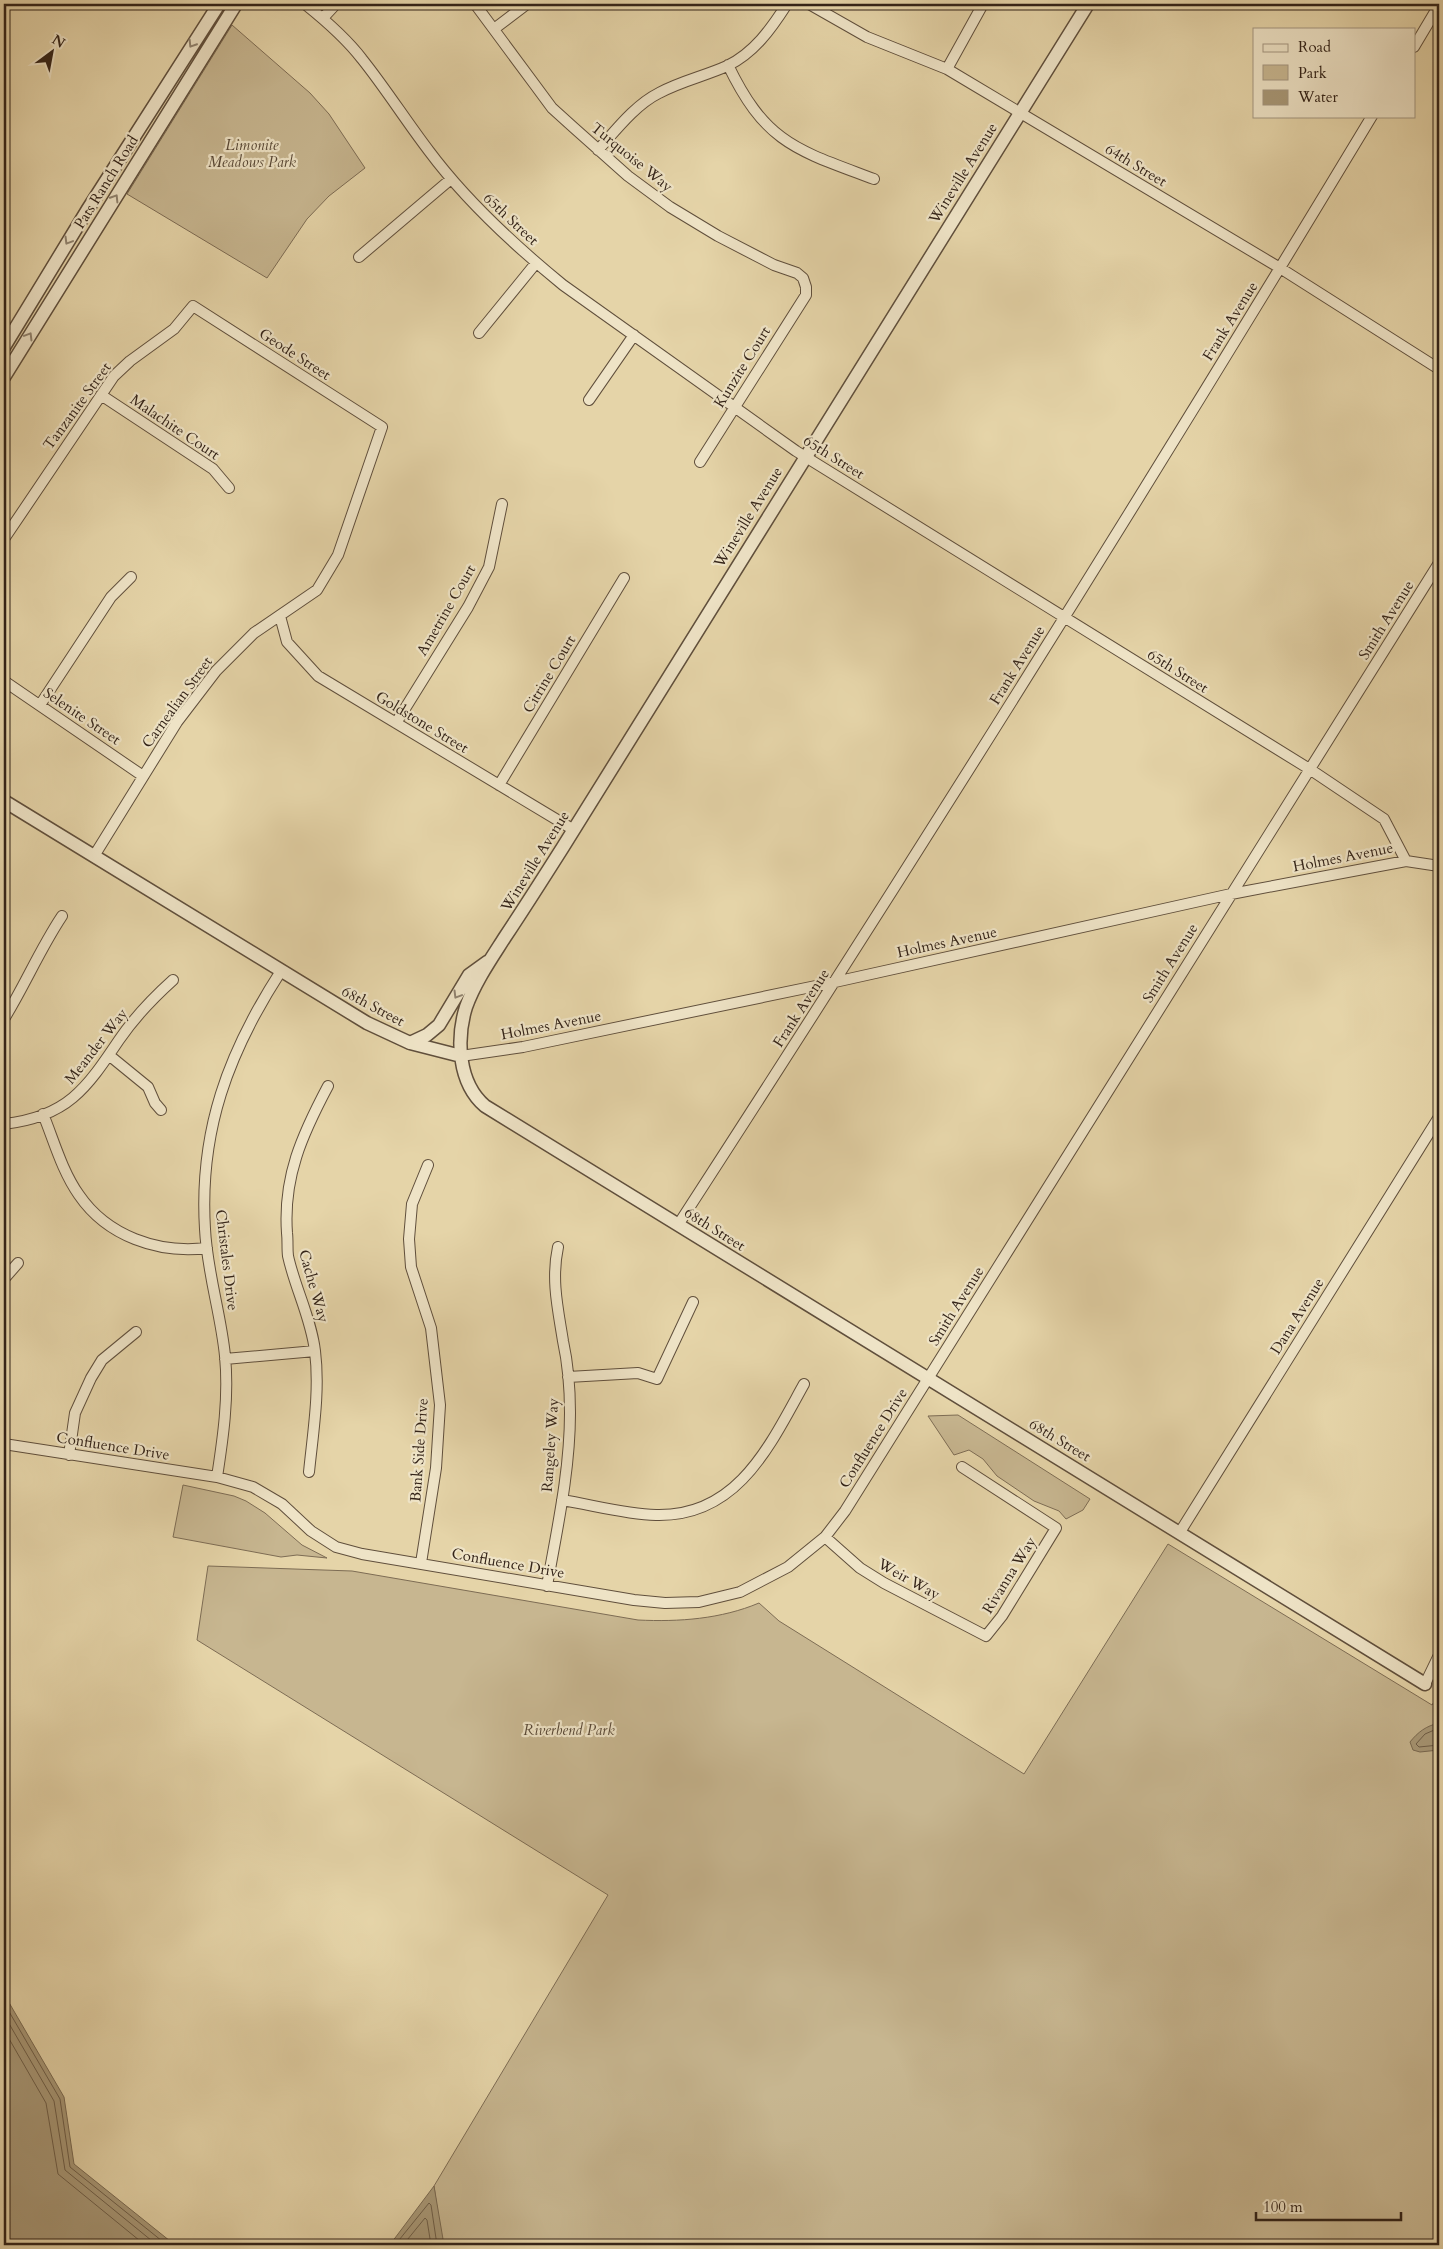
<svg xmlns="http://www.w3.org/2000/svg" width="1443" height="2249" font-family="Cardo,serif">
  <style>
    .green { fill: #c7b690; stroke: #7d6c54 }
    .water { fill: #a89877; stroke: #796951 }
    .lines { fill: none; stroke-linecap: round; stroke-linejoin: round }
    .shore { stroke: #6e5e48; stroke-width: 1 }
    .minor-casing { stroke: #604f3c; stroke-width: 12 }
    .tertiary-casing { stroke: #604f3c; stroke-width: 15 }
    .minor { stroke: #eee3c6; stroke-width: 10 }
    .tertiary { stroke: #eee3c6; stroke-width: 12 }
    .oneway { stroke: #90836f }
    .labels { text-anchor: middle; stroke-width: 4.5; stroke-linejoin: round; paint-order: stroke }
    .park-label { font-size: 15px; font-style: italic; fill: #584836; stroke: #eee3c6 }
    .street-label { font-size: 15px; fill: #332318; stroke: #eee3c6 }
  </style>
  <rect width="100%" height="100%" fill="#e5d4a8"/>
  <filter id="stains"><feTurbulence type="fractalNoise" baseFrequency=".004" numOctaves="4"/><feColorMatrix values="0 0 0 0 .2 0 0 0 0 .09 0 0 0 0 .02 0 0 0 .5 -.17"/></filter>
  <radialGradient id="worn" r=".72"><stop offset=".6" stop-color="#630" stop-opacity="0"/><stop offset="1" stop-color="#630" stop-opacity=".3"/></radialGradient>
  <path class="green" d="M232,25L310,93L329,114L365,168L329,196L307,219L267,278L127,194Z
    M958,1415L1090,1499L1083,1510L1066,1519L1059,1511L1034,1501L997,1476L983,1459L969,1450L954,1455L928,1416Z
    M183,1485L234,1496L246,1501L265,1513L302,1545L327,1558L297,1555L281,1557L173,1537Z
    M1168,1544L1432,1705L1439,1694V2245H444L442,2244L434,2186L608,1895L197,1640L208,1566L352,1571L638,1620C679,1622 721,1619 759,1603L779,1621L1024,1774Z"/>
  <path class="water" d="M1439,1723V1750L1420,1752L1413,1750L1410,1742C1418,1732 1426,1726 1439,1723Z
    M4,1994L64,2097L74,2164L175,2245H4Z
    M434,2186L444,2245H388L395,2238Z"/>
  <g class="lines">
    <path class="shore" d="M1439,1728L1425,1734L1416,1744L1419,1747L1439,1745
      M4,2003L60,2099L70,2167L167,2245
      M4,2015L54,2101L65,2170L157,2245
      M4,2030L46,2103L58,2174L145,2245
      M395,2245L429,2203L431,2205L437,2245
      M403,2245L425,2218L427,2220L431,2245"/>
    <g class="minor-casing">
      <path id="minor" d="M305,4C325,20 346,38 362,59C386,89 406,121 429,151C467,202 514,245 563,285L796,451L1311,770L1384,819L1406,861
        M475,4L535,85L552,108L573,127L628,176L670,207L718,236L774,265L797,273L803,278L806,287V295L700,462
        M809,4L867,37L947,69L1280,268L1439,369
        M323,18L336,4
        M494,29L527,4
        M1414,47L1439,5
        M728,65C766,144 797,150 874,179
        M947,69L983,4
        M598,150C616,130 635,105 659,93C681,81 705,76 727,66C754,53 771,29 787,4
        M359,257L451,179
        M479,333L536,263
        M101,395L213,469L229,488
        M589,400L634,335
        M4,539L114,376L130,361L174,329L193,306L382,427L338,555L317,590L254,633L216,671L177,722L94,856
        M280,616L287,642L318,676L574,830
        M4,681L143,776
        M40,705L111,597L131,577
        M396,723L468,607L489,567L502,504
        M499,785L624,578
        M4,1019C25,985 40,949 62,916
        M110,1056L148,1087L155,1103L161,1110
        M461,1056L523,1047L835,982L1231,894L1406,861L1439,866
        M43,1114C54,1141 62,1171 79,1195C107,1236 158,1254 207,1248
        M4,1124C67,1117 86,1089 119,1040C134,1018 153,998 173,980
        M678,1225C915,859 1147,489 1372,116
        M4,1279L18,1263
        M225,1359L315,1351
        M568,1377L638,1373L657,1379L693,1302
        M4,1444L217,1477L253,1487L282,1504L311,1531L336,1547L362,1554L634,1600L665,1603L699,1602L740,1592L788,1567L825,1537L845,1511L1439,563
        M69,1455L75,1413L91,1378L102,1360L136,1332
        M309,1472C313,1432 320,1391 315,1351C311,1318 295,1288 288,1256C287,1248 288,1241 287,1233C283,1177 302,1135 328,1086
        M217,1477C223,1438 229,1397 225,1356C221,1314 207,1272 205,1229C199,1131 228,1053 281,971
        M562,1500C593,1505 625,1514 656,1515C738,1517 770,1445 804,1384
        M1180,1532L1439,1117
        M825,1537L860,1568L884,1583L986,1636L1002,1616L1056,1528L962,1467
        M421,1563L436,1468L440,1405L431,1328L411,1267L409,1239L412,1204L428,1165
        M547,1586C557,1529 570,1471 570,1413C570,1389 568,1364 563,1341C558,1309 551,1280 558,1247
        M1425,1684L1439,1655"/>
    </g>
    <g class="tertiary-casing">
      <path id="tertiary" d="M1088,4L563,847C544,877 525,907 505,937C491,959 475,982 466,1007C456,1039 458,1083 485,1106L1425,1684
        M4,347L88,209L219,4
        M4,377L236,4
        M4,801L367,1023L410,1043L461,1056
        M410,1043L427,1035L439,1025L469,975L487,962"/>
    </g>
    <use href="#minor" class="minor"/>
    <use href="#tertiary" class="tertiary"/>
  </g>
  <defs><path id="oneway-chevron" d="M-2-3.5L2.5 0L-2 3.5" fill="none" stroke-width="1.6" stroke-linecap="round" stroke-linejoin="round" transform="scale(1.25)"/></defs>
  <g class="oneway">
    <use href="#oneway-chevron" transform="translate(192 44) rotate(122)"/>
    <use href="#oneway-chevron" transform="translate(115 198) rotate(-58)"/>
    <use href="#oneway-chevron" transform="translate(68 241) rotate(121)"/>
    <use href="#oneway-chevron" transform="translate(29 336) rotate(-59)"/>
    <use href="#oneway-chevron" transform="translate(457 995) rotate(121)"/>
  </g>
  <g class="labels">
    <g class="park-label">
      <text x="252" y="150">Limonite<tspan x="252" dy="17">Meadows Park</tspan></text>
      <text x="569" y="1735">Riverbend Park</text>
    </g>
    <g class="street-label">
      <text transform="translate(632 157) rotate(39)" y="5">Turquoise Way</text>
      <text transform="translate(1136 165) rotate(31)" y="5">64th Street</text>
      <text transform="translate(963 173) rotate(-58)" y="5">Wineville Avenue</text>
      <text transform="translate(106 182) rotate(-58)" y="5">Pats Ranch Road</text>
      <text transform="translate(511 219) rotate(43)" y="5">65th Street</text>
      <text transform="translate(1230 321) rotate(-58)" y="5">Frank Avenue</text>
      <text transform="translate(295 354) rotate(33)" y="5">Geode Street</text>
      <text transform="translate(742 367) rotate(-58)" y="5">Kunzite Court</text>
      <text transform="translate(77 406) rotate(-54)" y="5">Tanzanite Street</text>
      <text transform="translate(175 427) rotate(34)" y="5">Malachite Court</text>
      <text transform="translate(834 457) rotate(32)" y="5">65th Street</text>
      <text transform="translate(748 517) rotate(-58)" y="5">Wineville Avenue</text>
      <text transform="translate(446 610) rotate(-60)" y="5">Ametrine Court</text>
      <text transform="translate(1386 620) rotate(-58)" y="5">Smith Avenue</text>
      <text transform="translate(1017 665) rotate(-58)" y="5">Frank Avenue</text>
      <text transform="translate(1178 671) rotate(32)" y="5">65th Street</text>
      <text transform="translate(549 674) rotate(-59)" y="5">Citrine Court</text>
      <text transform="translate(177 702) rotate(-54)" y="5">Carnealian Street</text>
      <text transform="translate(82 716) rotate(34)" y="5">Selenite Street</text>
      <text transform="translate(422 722) rotate(31)" y="5">Goldstone Street</text>
      <text transform="translate(1343 857) rotate(-11)" y="5">Holmes Avenue</text>
      <text transform="translate(535 861) rotate(-58)" y="5">Wineville Avenue</text>
      <text transform="translate(947 942) rotate(-12)" y="5">Holmes Avenue</text>
      <text transform="translate(1170 963) rotate(-58)" y="5">Smith Avenue</text>
      <text transform="translate(373 1006) rotate(28)" y="5">68th Street</text>
      <text transform="translate(801 1008) rotate(-57)" y="5">Frank Avenue</text>
      <text transform="translate(551 1025) rotate(-11)" y="5">Holmes Avenue</text>
      <text transform="translate(96 1046) rotate(-52)" y="5">Meander Way</text>
      <text transform="translate(715 1229) rotate(32)" y="5">68th Street</text>
      <text transform="translate(227 1260) rotate(83)" y="5">Christales Drive</text>
      <text transform="translate(314 1286) rotate(74)" y="5">Cache Way</text>
      <text transform="translate(956 1306) rotate(-58)" y="5">Smith Avenue</text>
      <text transform="translate(1297 1316) rotate(-58)" y="5">Dana Avenue</text>
      <text transform="translate(873 1438) rotate(-58)" y="5">Confluence Drive</text>
      <text transform="translate(1060 1440) rotate(31)" y="5">68th Street</text>
      <text transform="translate(550 1445) rotate(-86)" y="5">Rangeley Way</text>
      <text transform="translate(113 1446) rotate(9)" y="5">Confluence Drive</text>
      <text transform="translate(419 1450) rotate(-86)" y="5">Bank Side Drive</text>
      <text transform="translate(508 1563) rotate(10)" y="5">Confluence Drive</text>
      <text transform="translate(1009 1575) rotate(-58)" y="5">Rivanna Way</text>
      <text transform="translate(909 1579) rotate(29)" y="5">Weir Way</text>
    </g>
  </g>
  <rect width="1443" height="2249" fill="none" stroke="#e5d4a8" stroke-width="20"/>
  <rect x="5" y="5" width="1433" height="2239" fill="none" stroke="#332318" stroke-width="2.5"/>
  <rect x="10" y="10" width="1423" height="2229" fill="none" stroke="#332318"/>
  <rect x="1253" y="28" width="162" height="90" fill="#eee3c6" stroke="#a39680"/>
  <rect x="1263" y="44" width="25" height="8" fill="#eee3c6" stroke="#a39680"/>
  <text x="1298" y="52" font-size="15" fill="#332318">Road</text>
  <rect x="1263" y="65" width="25" height="15" fill="#c7b690" stroke="#a39680"/>
  <text x="1298" y="78" font-size="15" fill="#332318">Park</text>
  <rect x="1263" y="90" width="25" height="15" fill="#a89877" stroke="#a39680"/>
  <text x="1298" y="102" font-size="15" fill="#332318">Water</text>
  <g transform="translate(52 52) rotate(32)" stroke="#eee3c6" stroke-width="4" paint-order="stroke">
  <path d="M0-4L9 19L0 12L-9 19Z" fill="#332318"/>
  <text y="-8" font-size="14" font-weight="bold" text-anchor="middle" fill="#332318">N</text>
  </g>
  <path d="M1256 2212v8h145v-8" fill="none" stroke="#332318" stroke-width="2.5"/>
  <text x="1263" y="2212" font-size="15" fill="#332318" stroke="#eee3c6" stroke-width="4" paint-order="stroke">100 m</text>
  <rect width="100%" height="100%" filter="url(#stains)"/>
  <rect width="100%" height="100%" fill="url(#worn)"/>
</svg>
